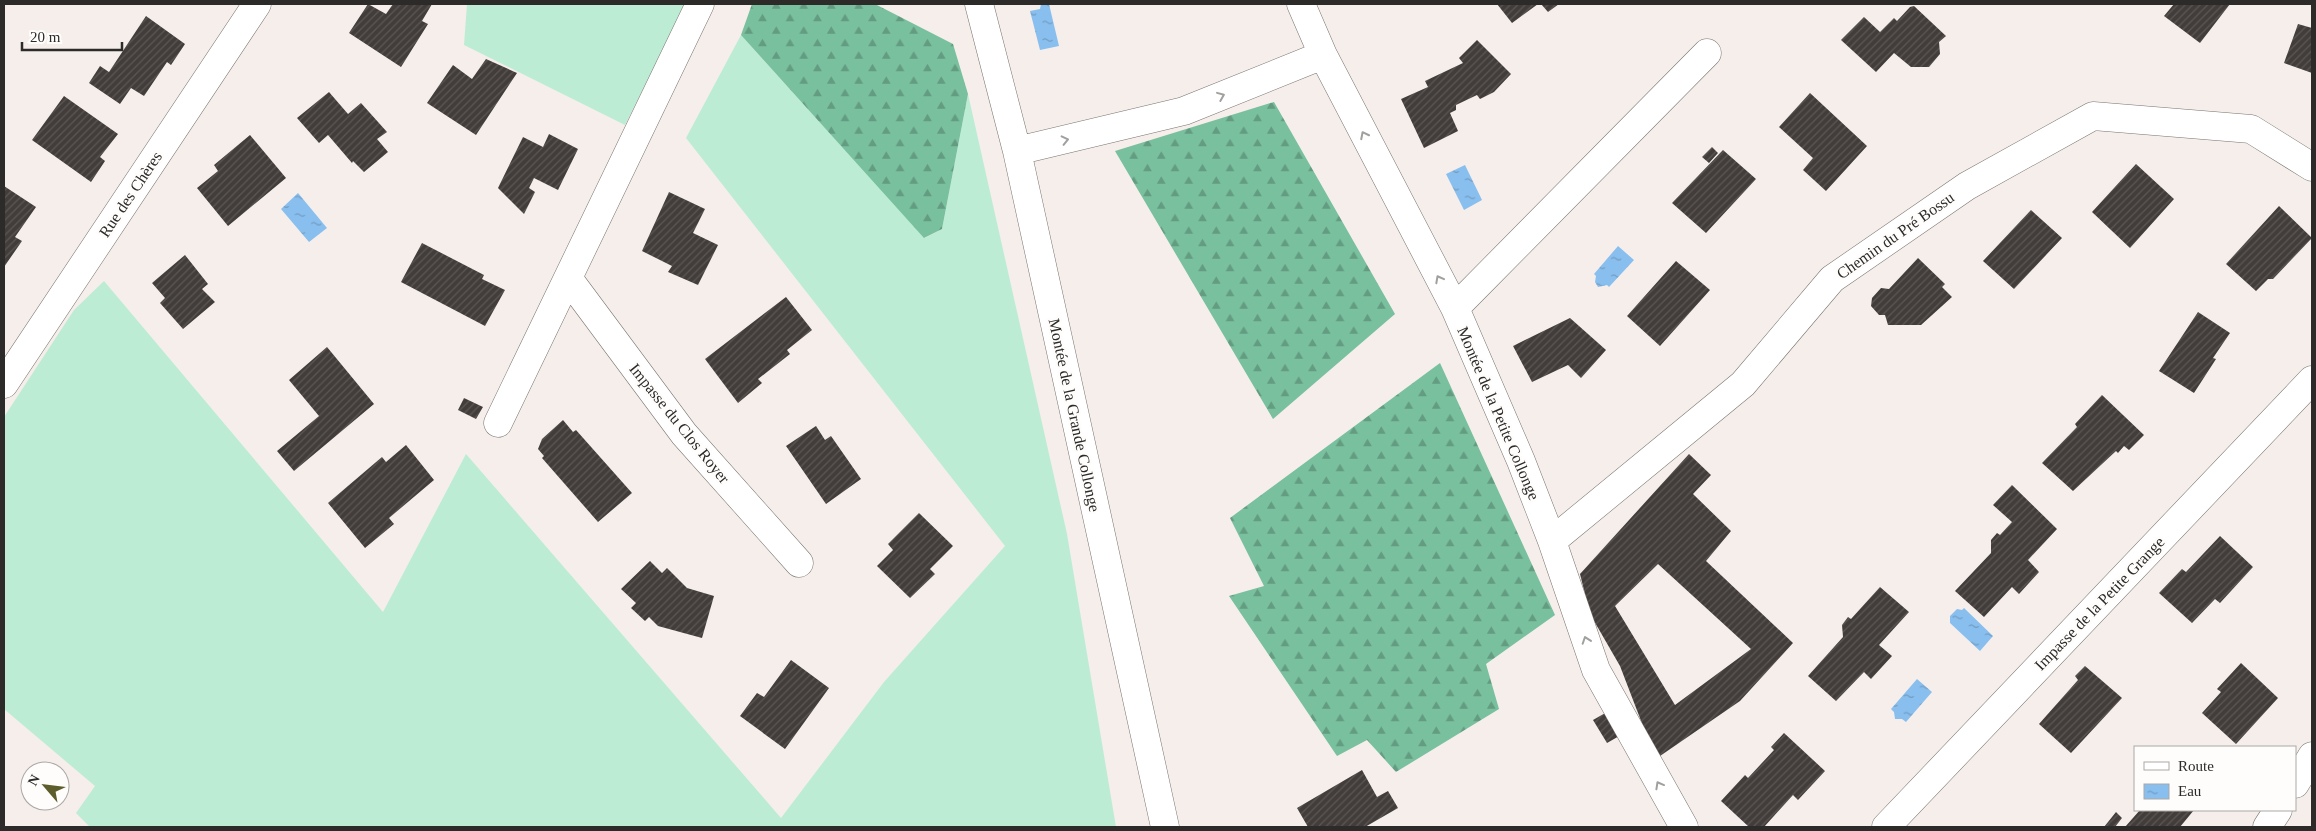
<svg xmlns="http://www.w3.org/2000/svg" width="2316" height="831" font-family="Georgia,serif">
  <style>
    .grass { fill: #bdecd4 }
    .forest { fill: url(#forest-firs) }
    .water { fill: url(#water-ripples) }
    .building { fill: url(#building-hatch); fill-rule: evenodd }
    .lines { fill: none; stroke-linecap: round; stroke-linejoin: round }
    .street-casing { stroke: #797470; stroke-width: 29 }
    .street { stroke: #fff; stroke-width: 28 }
    .oneway { stroke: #a0a09f }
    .labels { text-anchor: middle; stroke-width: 5; stroke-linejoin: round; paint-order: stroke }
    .street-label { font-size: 16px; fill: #2d2b2a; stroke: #fffdfb }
  </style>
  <defs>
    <pattern id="forest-firs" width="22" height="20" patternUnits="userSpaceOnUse" patternTransform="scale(1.25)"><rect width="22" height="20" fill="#78c09e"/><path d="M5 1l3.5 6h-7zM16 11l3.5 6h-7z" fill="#639c81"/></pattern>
    <pattern id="water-ripples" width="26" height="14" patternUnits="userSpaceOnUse" patternTransform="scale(1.25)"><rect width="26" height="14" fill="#89bfee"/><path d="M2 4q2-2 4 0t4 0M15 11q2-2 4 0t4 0" fill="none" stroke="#709bc1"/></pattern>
    <pattern id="building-hatch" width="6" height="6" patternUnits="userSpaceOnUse" patternTransform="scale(1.25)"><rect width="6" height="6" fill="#423d3a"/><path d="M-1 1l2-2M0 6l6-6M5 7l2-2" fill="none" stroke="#5b5755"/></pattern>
  </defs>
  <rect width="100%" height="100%" fill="#f5eeeb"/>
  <path class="grass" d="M467,4H686L625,125L464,45Z
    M741,35L925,238L942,229L968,94L1067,534L1116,827H90L76,813L95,786L4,709V417L74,310L104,281L383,612L466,454L781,818L884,682L1005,546L686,138Z"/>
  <path class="forest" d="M752,4H875L953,44L968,94L942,229L924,238L741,35Z
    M1274,102L1395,314L1273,419L1115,151Z
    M1440,363L1555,615L1486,664L1499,709L1396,772L1367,740L1337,756L1229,596L1264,586L1230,518Z"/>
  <path class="water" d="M1041,4H1049L1059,46L1040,50L1030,11L1040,9Z
    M1465,165L1482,200L1464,210L1446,174Z
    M298,193L327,228L309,242L281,209Z
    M1618,246L1634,260L1609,287L1607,285L1598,287L1595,282L1596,276L1594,274Z
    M1964,608L1993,636L1980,651L1950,623V616L1957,609L1962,610Z
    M1917,679L1932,692L1906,722L1902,719H1895L1894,712L1891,709Z"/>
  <path class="building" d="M368,4L386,14L393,4H432L422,21L428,24L401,67L349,33Z
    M1497,4H1538L1512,23Z
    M1541,4H1559L1548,12Z
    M2174,4H2230L2200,43L2164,16Z
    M1914,6L1946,36L1939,42L1940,54L1929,67H1911L1894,53L1876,72L1841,40L1864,17L1880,32L1894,18L1897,21L1910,7Z
    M146,16L185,44L171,65L167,62L144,96L131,88L120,104L89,83L100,66L109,72Z
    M2298,24L2312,28V73L2284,63Z
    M1477,40L1511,74L1494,92L1480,99L1477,95L1456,105V110L1450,113L1458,131L1424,148L1401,99L1428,87L1425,81L1463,63L1459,58Z
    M486,59L517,73L476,135L427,103L453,65L472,79Z
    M329,92L348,114L361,103L387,132L377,139L388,152L364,172L353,161L352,163L328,135L319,143L297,118Z
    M1810,93L1867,146L1826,191L1803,170L1813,158L1779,127Z
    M64,96L118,134L100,157L105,161L91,182L32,140Z
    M549,134L578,149L558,190L534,178L529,188L535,192L524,214L498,188L523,137L543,147Z
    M250,135L286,178L228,226L197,188L218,171L214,165Z
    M1712,147L1718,153L1709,163L1702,157Z
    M1723,150L1756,179L1706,233L1672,203Z
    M2136,164L2174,199L2130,248L2092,212Z
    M4,186L36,207L15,237L22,241L4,267Z
    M669,192L705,209L693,233L718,245L698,285L668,272L672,266L642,251Z
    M2279,206L2312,238L2273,279H2268L2256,291L2226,264Z
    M2031,210L2062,238L2014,289L1983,261Z
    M422,243L484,275L482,279L505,290L485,326L401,282Z
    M185,255L208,284L202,289L215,302L183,329L160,303L165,298L152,283Z
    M1918,258L1945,284L1942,287L1952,297L1921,325H1888L1885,315H1879L1871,306L1872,298L1881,288L1889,289Z
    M1676,261L1710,290L1660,346L1627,316Z
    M786,297L812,330L787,350L790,354L758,379L762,383L738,403L705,359Z
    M2198,312L2230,333L2213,358L2216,359L2194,393L2159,371Z
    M1570,318L1606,350L1581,378L1568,365L1532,382L1513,346Z
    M327,347L374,404L294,471L277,451L319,416L289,380Z
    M2102,395L2144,435L2129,450L2124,446L2118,453L2116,451L2073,491L2042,463L2077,427L2075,424Z
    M464,398L483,407L476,419L458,410Z
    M563,420L573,432L576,430L632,493L598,522L542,458L544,456L538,449L542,439Z
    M816,426L825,440L831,436L861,479L826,504L786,446Z
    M406,445L434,480L389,518L394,524L365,548L328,503L382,457L386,462Z
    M1689,454L1711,475L1693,494L1731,531L1706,561L1793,643L1740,701L1660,756L1643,726L1620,666L1590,614L1580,574ZM1658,564L1751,649L1675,705L1615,606Z
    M2012,485L2057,529L2028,560L2039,572L2019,594L2012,587L1984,617L1955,591L1991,553V540L1997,533L2000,535L2012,522L1993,505Z
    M919,513L953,546L930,569L935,574L910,598L877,566L893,550L888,544Z
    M2220,536L2253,567L2220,603L2215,599L2192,623L2159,593L2182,569L2186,572Z
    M650,561L662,573L667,568L687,588L714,596L702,638L658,626L649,617L645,621L631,608L636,603L621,589Z
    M1880,587L1909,612L1879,645L1892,656L1871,679L1864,672L1836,701L1808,676L1843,637L1842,625L1848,617L1851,619Z
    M791,660L829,688L785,749L740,716L757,693L764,697Z
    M2241,663L2278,698L2236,744L2202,713L2221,692L2217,689Z
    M2085,666L2122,698L2071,753L2039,724L2078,680L2075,676Z
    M1607,712L1621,735L1607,743L1593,720Z
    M1784,733L1825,771L1798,800L1793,795L1764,827H1749L1721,801L1745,775L1748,778L1774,750L1771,747Z
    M1362,770L1377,797L1388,791L1398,808L1365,827H1308L1297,808Z
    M2140,810H2194L2180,827H2125Z
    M2116,812L2122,818L2115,827H2104Z"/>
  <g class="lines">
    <g class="street-casing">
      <path id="street" d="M979,4L1017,151L1165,827
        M1301,4L1323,55L1455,308L1521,461L1552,541L1596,670L1684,827
        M1017,151L1184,111L1323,55
        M568,278L684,434L799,563
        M1455,308L1707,53
        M4,384L257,4
        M498,423L700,4
        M1552,541L1743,384L1832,279L1967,186L2093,116L2251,129L2312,167
        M2295,784L2312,756
        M1886,827L2312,380
        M2267,827L2278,810"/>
    </g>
    <use href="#street" class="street"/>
  </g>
  <defs><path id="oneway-chevron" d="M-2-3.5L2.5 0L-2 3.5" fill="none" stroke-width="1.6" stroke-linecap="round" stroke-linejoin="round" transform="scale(1.25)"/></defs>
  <g class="oneway">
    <use href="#oneway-chevron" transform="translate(1221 96) rotate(-22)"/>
    <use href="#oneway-chevron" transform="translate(1364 135) rotate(-117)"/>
    <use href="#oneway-chevron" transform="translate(1065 140) rotate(-13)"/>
    <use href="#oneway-chevron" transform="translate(1439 279) rotate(-118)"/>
    <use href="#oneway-chevron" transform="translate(1586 640) rotate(-109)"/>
    <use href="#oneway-chevron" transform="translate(1659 785) rotate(-119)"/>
  </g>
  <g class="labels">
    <g class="street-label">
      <text transform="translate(130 194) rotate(-56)" y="6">Rue des Chères</text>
      <text transform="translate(1895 235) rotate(-35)" y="6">Chemin du Pré Bossu</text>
      <text transform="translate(1499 413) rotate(67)" y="6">Montée de la Petite Collonge</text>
      <text transform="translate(1075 415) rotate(78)" y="6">Montée de la Grande Collonge</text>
      <text transform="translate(680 423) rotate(51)" y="6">Impasse du Clos Royer</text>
      <text transform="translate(2099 603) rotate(-46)" y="6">Impasse de la Petite Grange</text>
    </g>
  </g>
  <rect width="2316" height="831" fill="none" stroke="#2d2b2a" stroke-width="10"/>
  <rect x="2134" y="746" width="162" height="65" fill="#fffdfb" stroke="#aba9a7"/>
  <rect x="2144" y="762" width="25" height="8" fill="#ffffff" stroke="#aba9a7"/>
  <text x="2178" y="771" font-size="15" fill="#2d2b2a">Route</text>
  <rect x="2144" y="784" width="25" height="15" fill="url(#water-ripples)" stroke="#aba9a7"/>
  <text x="2178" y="796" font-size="15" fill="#2d2b2a">Eau</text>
  <g transform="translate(45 786) rotate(298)"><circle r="24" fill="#fffdfb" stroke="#aba9a7"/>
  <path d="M0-4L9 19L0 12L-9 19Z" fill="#5c5d2b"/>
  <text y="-8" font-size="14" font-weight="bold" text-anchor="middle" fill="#2d2b2a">N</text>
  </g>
  <path d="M22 42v8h100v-8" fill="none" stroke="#2d2b2a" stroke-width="2.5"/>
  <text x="30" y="42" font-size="15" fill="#2d2b2a" stroke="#fffdfb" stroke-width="4" paint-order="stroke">20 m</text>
</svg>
